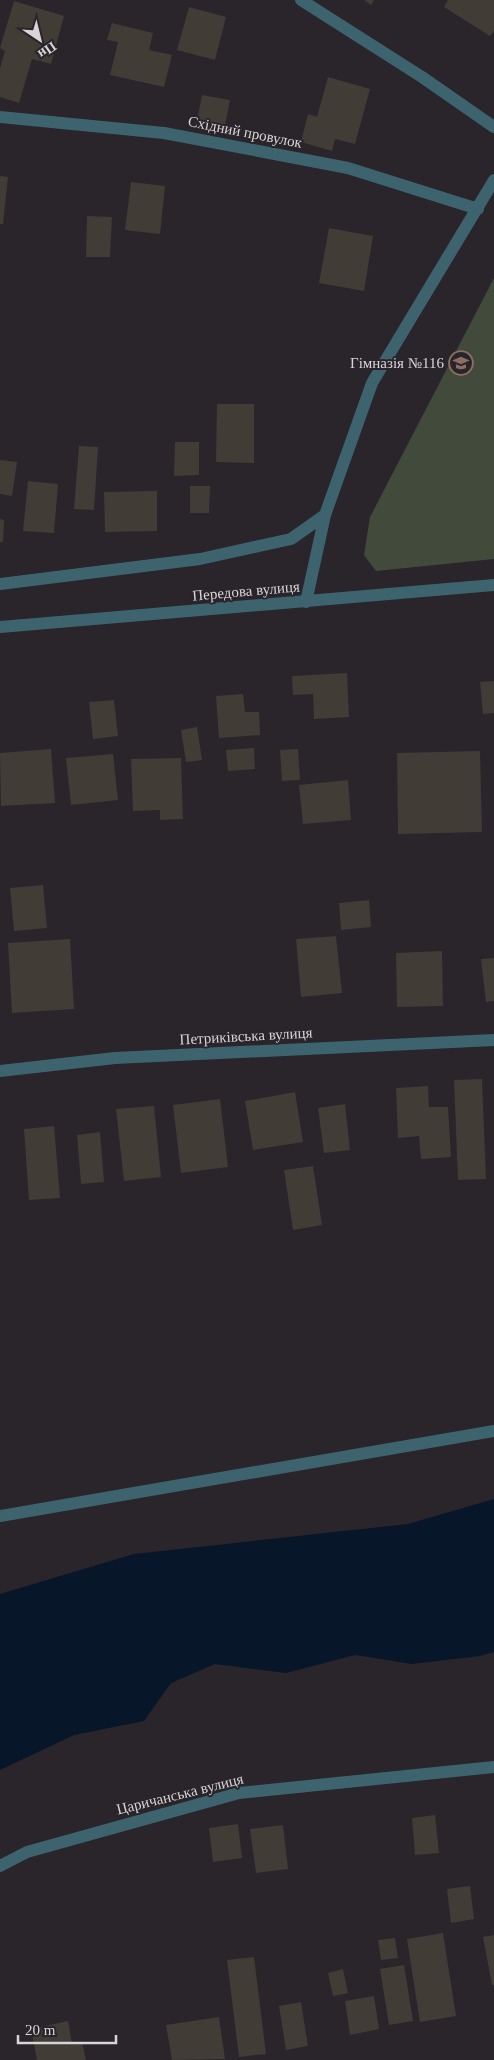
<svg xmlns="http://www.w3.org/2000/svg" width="494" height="2060" font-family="'Times New Roman',serif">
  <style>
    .green { fill: #424b3b }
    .water { fill: #071629 }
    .building { fill: #413c36 }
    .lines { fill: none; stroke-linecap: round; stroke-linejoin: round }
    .service { stroke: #3d646e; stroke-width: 12 }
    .minor { stroke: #3d646e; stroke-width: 12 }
    .tertiary { stroke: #3d646e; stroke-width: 12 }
    .labels { text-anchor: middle; stroke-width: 4; stroke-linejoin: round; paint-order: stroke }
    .street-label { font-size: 15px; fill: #d8d5d8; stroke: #2a252a }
    .poi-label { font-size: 15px; fill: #d8d5d8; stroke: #2a252a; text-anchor: end }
  </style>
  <rect width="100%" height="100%" fill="#2a252a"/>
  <path class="green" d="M494,278V559L376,571L364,555L370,517Z"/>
  <path class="water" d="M494,1499V1652L480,1656L412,1664L355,1655L286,1673L215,1664L171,1683L144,1721L74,1735L0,1770V1594L134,1554L408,1524Z"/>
  <path class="building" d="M364,0H374L371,5Z
    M448,0H494V31L490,36L444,7Z
    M14,1L64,16L51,64L32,59L19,103L0,97V68L5,51L0,48Z
    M189,7L226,17L215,60L177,50Z
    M112,23L153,33L149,50L172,55L164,87L110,75L118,42L107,40Z
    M328,77L370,89L355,144L335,139L332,151L301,142L308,114L317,117Z
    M202,95L230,100L224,131L196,126Z
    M0,176L8,177L3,224H0Z
    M131,182L165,186L160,234L125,230Z
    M87,216L112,217L110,257H86Z
    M329,228L373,236L364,291L319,283Z
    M217,404H254V463L216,462Z
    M175,442H199V475L174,476Z
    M79,446L98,447L94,510L74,509Z
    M0,460L17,462L12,496L0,494Z
    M28,481L58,484L54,533L23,531Z
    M190,486H210L209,513H190Z
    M157,491V531L105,532L104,492Z
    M0,519L4,520L3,542H0Z
    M347,673L349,717L314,719L313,694L293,695L292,676Z
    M494,681V713L483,714L480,682Z
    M243,694L245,712H259L260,735L219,738L216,696Z
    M114,700L118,736L93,739L89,702Z
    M197,727L202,760L186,762L181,730Z
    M254,748L255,769L228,771L226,750Z
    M51,749L55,803L1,806L0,753Z
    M298,749L300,780L282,781L280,750Z
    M480,751L482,832L398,834L397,753Z
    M113,754L118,800L71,805L66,758Z
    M181,758L183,819L160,820V810L133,811L131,759Z
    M348,780L351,820L303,824L299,785Z
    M43,885L47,928L14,931L10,888Z
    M369,900L371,927L341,930L339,903Z
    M336,936L342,993L301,997L296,939Z
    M70,939L74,1009L12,1013L8,943Z
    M442,951L443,1006L397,1007L396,953Z
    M494,958V1001L486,1002L481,959Z
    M482,1079L486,1179L458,1180L454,1080Z
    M428,1086L429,1107H448L451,1157L421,1159L419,1136L398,1138L396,1088Z
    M295,1092L303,1142L253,1150L245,1101Z
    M220,1099L228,1167L181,1173L173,1105Z
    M345,1104L350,1150L324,1153L318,1108Z
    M154,1106L161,1177L124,1181L116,1109Z
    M54,1126L60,1198L29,1200L24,1129Z
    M100,1132L104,1182L81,1184L77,1135Z
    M313,1166L322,1225L293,1230L284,1170Z
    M435,1815L439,1853L415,1855L412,1818Z
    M238,1824L242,1858L213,1862L209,1828Z
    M283,1825L288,1869L256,1873L250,1829Z
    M470,1886L474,1919L451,1923L447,1889Z
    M443,1933L456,2016L420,2022L407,1939Z
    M494,1935V1985H492L483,1937Z
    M395,1938L398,1958L381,1960L378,1940Z
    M254,1957L266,2054L239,2057L227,1960Z
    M404,1965L413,2021L389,2025L380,1969Z
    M343,1969L348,1993L333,1996L328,1973Z
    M374,1996L379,2029L350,2035L345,2001Z
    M301,2002L308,2046L286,2050L279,2006Z
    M219,2017L225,2059L172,2060L166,2025Z
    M68,2021L72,2044L82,2042L86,2060H37L31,2029Z"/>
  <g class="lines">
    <path class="service" d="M0,584L200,559L291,539L325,515
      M0,1516L494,1431"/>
    <path class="minor" d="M301,0L422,77L494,127
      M0,117L164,133L348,168L478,209
      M306,602L325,515L372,383L494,180
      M0,1071L115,1058L494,1040
      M0,1866L27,1852L239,1793L494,1767"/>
    <path class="tertiary" d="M0,627L494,585"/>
  </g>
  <defs>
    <g id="school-ring" transform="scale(1.25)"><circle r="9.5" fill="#2a252a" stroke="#8d6e63" stroke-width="1.5"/><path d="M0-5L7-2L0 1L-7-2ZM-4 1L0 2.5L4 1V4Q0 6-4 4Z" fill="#8d6e63"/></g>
  </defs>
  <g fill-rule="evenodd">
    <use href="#school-ring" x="461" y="363"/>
  </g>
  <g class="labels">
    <g class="street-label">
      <text transform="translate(245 132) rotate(11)" y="5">Східний провулок</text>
      <text transform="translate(246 591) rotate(-5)" y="5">Передова вулиця</text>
      <text transform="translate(246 1036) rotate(-3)" y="5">Петриківська вулиця</text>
      <text transform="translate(180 1794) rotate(-14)" y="5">Царичанська вулиця</text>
    </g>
    <g class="poi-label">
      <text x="444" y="368">Гімназія №116</text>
    </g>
  </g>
  <g transform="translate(40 40) rotate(145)" stroke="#2a252a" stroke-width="4" paint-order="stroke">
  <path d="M0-4L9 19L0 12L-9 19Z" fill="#d8d5d8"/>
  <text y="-8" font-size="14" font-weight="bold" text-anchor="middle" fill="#d8d5d8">Пн</text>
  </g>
  <path d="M18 2035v8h98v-8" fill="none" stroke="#d8d5d8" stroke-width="2.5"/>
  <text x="25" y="2035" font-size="15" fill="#d8d5d8" stroke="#2a252a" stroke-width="4" paint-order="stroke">20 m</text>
</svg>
